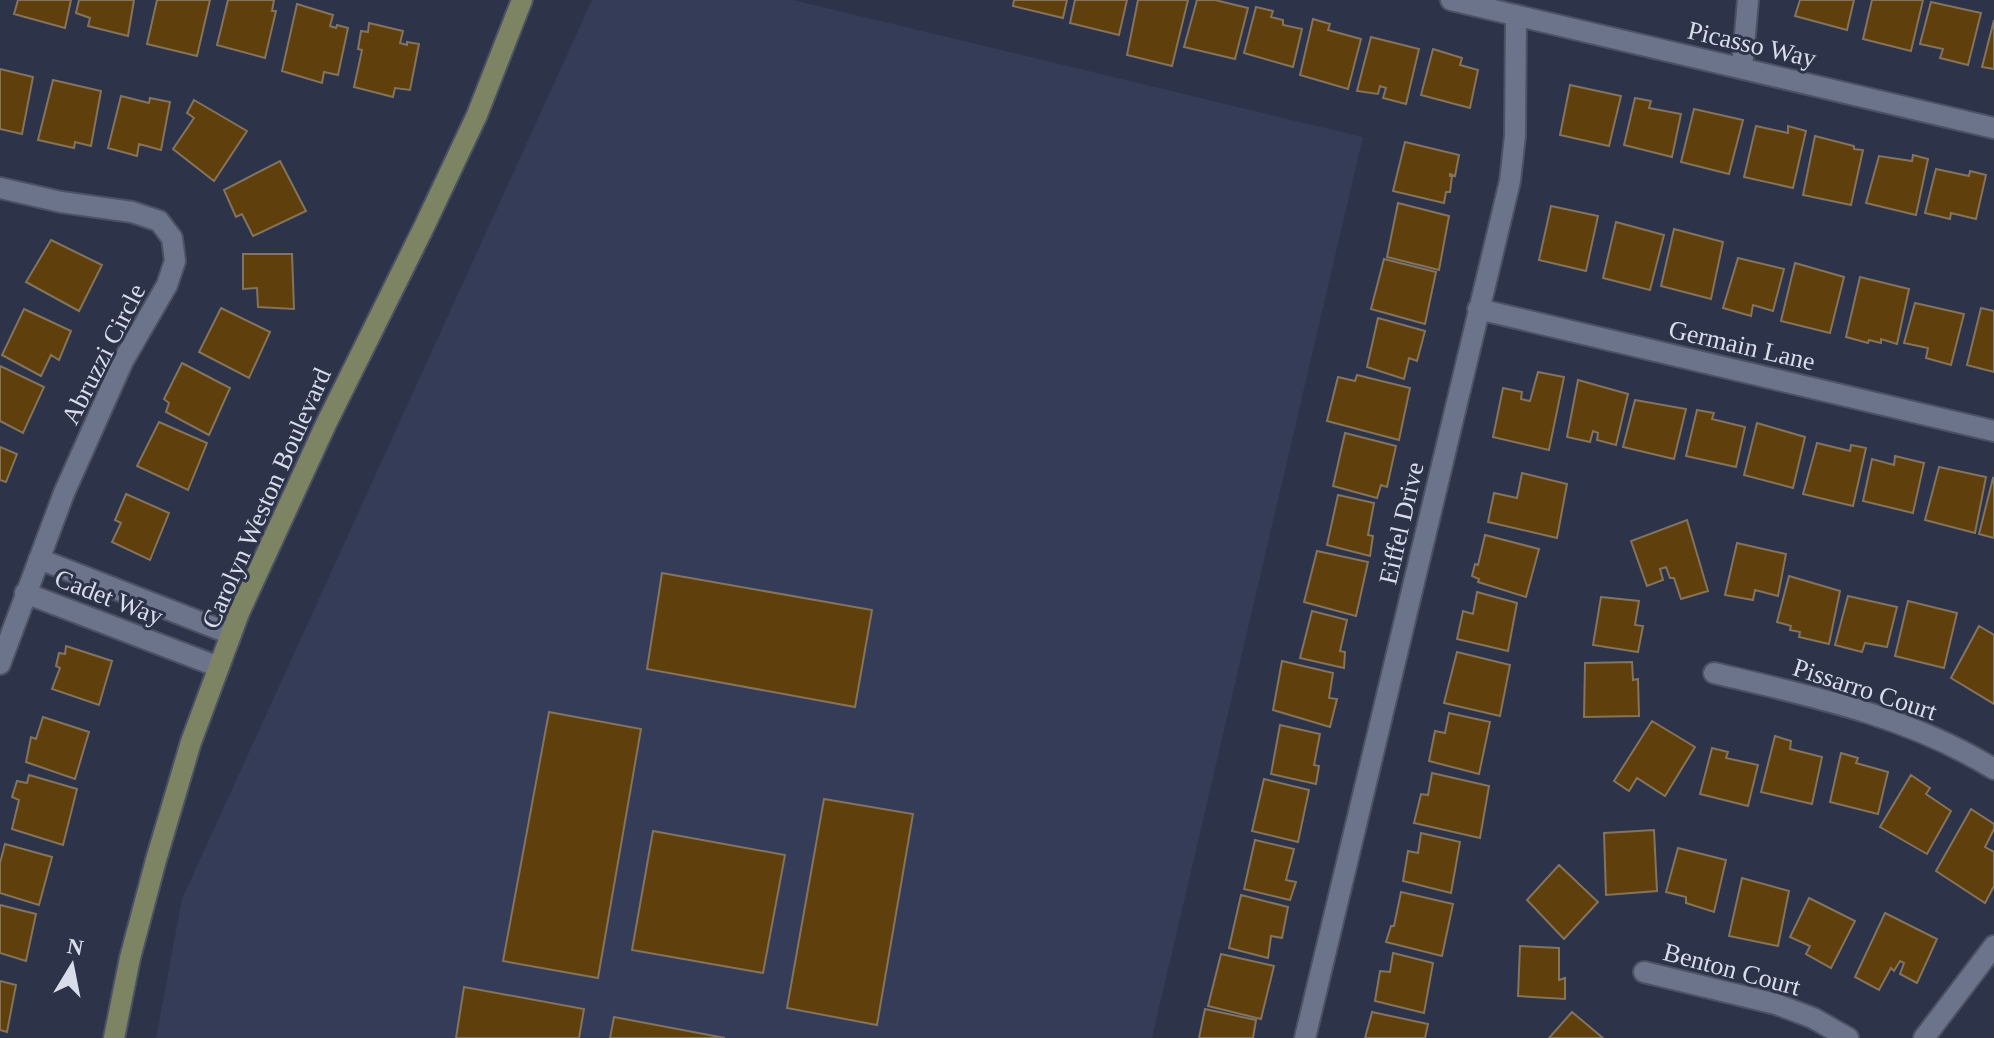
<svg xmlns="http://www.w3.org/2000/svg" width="1994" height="1038" font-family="'Times New Roman',serif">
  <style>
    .built { fill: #343c57 }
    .building { fill: #5f400d; stroke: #84735d; stroke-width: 2 }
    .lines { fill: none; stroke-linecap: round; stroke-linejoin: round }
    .street-casing { stroke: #4c5163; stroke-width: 24 }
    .secondary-casing { stroke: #4c5163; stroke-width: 24 }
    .street { stroke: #6c748c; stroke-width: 20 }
    .secondary { stroke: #7d8464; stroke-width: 20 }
    .labels { text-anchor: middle; stroke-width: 6; stroke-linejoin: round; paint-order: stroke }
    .street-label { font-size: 26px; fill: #d9ddeb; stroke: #2d3348 }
  </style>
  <rect width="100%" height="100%" fill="#2d3348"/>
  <path class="built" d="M592,0H793L1363,137L1152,1038H156L182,899Z"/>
  <path class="building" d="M18,0H71L65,28L14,14Z
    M79,0H134L128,36L88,26L90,18L76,13Z
    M157,0H210L197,56L147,44Z
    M228,0H274L272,11H276L265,58L217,45Z
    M1014,0H1067L1063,18L1013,6Z
    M1075,0H1127L1119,35L1070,23Z
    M1138,0H1188L1172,66L1127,55Z
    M1197,0H1215L1248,8L1235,59L1184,47Z
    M1800,0H1854L1847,30L1795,16Z
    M1872,0H1923L1911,51L1863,39Z
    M1931,2L1981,13L1968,65L1940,58L1943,49L1920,44Z
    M297,4L333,15L330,26L336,28L337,25L348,28L338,75L324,72L322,83L282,71Z
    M1256,7L1273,11L1271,17L1283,20V25L1302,29L1293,67L1244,53Z
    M1313,19L1330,24L1328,30L1361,39L1348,89L1300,75Z
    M1994,20V69L1982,67Z
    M369,23L403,31L400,43L407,45V42L419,44L410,90L395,88L393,97L354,87L362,50L358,49L361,31L368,32Z
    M1371,37L1419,49L1406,104L1383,98L1386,88L1380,86L1378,94L1357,91Z
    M1433,49L1462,58L1460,65L1478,70L1470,108L1421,95Z
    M0,69L33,77L22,134L0,129Z
    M53,80L101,91L91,146L75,142L74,148L38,140Z
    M1570,85L1621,96L1609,146L1560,135Z
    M121,96L149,103L150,98L170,102L161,150L139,144L137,156L108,148Z
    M1635,98L1651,101L1649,108L1681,114L1672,157L1624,145Z
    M194,100L247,131L214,181L173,149L194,118L187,113Z
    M1694,109L1743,120L1729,174L1681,162Z
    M1756,126L1788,133V126L1806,131L1793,188L1744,177Z
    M1815,136L1854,146V149L1863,150L1851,205L1803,195Z
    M1405,142L1459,155L1455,176L1450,174V176H1452L1450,192H1446L1444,203L1393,191Z
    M1913,155L1928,159L1916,215L1866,203L1879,156L1912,161Z
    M280,161L306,211L253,236L242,214L236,217L224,190Z
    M1936,169L1969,176L1970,171L1986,175L1976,219L1951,213L1950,219L1925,213Z
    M1398,203L1449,216L1439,270L1387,257Z
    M1551,206L1598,216L1586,271L1539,260Z
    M1616,222L1664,235L1650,290L1603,278Z
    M1674,229L1723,242L1711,299L1661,286Z
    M51,240L102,265L79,311L26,282Z
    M243,254H292L294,309L258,307L257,288L243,289Z
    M1738,258L1784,269L1773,311L1753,305L1751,316L1723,308Z
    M1384,259L1436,272L1425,324L1371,309Z
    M1795,263L1844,277L1830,333L1781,321Z
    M1860,277L1909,289L1897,344L1881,339V343L1869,340L1868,343L1846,337Z
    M1915,303L1964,314L1951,365L1926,358L1928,348L1904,343Z
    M221,308L270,332L249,378L199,352Z
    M1981,308L1994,311V372L1967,365Z
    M24,309L71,331L59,360L51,355L41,376L2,355Z
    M1378,318L1425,331L1417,361L1409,358L1404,379L1367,367Z
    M182,363L230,388L209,435L166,412L169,403L164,399Z
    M0,366L44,387L23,433L0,421Z
    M1538,372L1564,377L1549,450L1493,437L1503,388L1522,392L1521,399L1530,401Z
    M1357,375L1410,388L1399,440L1327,421L1338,377L1355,381Z
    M1578,380L1628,394L1616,445L1597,440L1598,433L1593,431L1590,442L1567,437Z
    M1635,400L1686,409L1674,459L1623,447Z
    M1697,410L1714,413L1712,419L1745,427L1736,467L1686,456Z
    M159,422L207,443L188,490L137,466Z
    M1757,423L1805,437L1793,488L1744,475Z
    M1345,433L1396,446L1387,487L1381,485L1377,498L1333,486Z
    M1817,443L1850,451L1851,445L1866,448L1853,506L1803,494Z
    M0,447L17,454L6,482L0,480Z
    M1895,456L1924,463L1913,513L1863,501L1872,459L1894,465Z
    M1939,467L1986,477L1975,533L1925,520Z
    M1522,473L1567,484L1557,538L1488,522L1494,493L1517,498Z
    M1993,478L1994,479V538L1979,534Z
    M126,494L169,513L150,560L112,542L121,523L115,520Z
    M1338,495L1374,503L1368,535L1373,536L1370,556L1327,545Z
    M1687,520L1708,591L1681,599L1674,578H1670L1666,567L1660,569L1663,580L1647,586L1631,541Z
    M1485,535L1539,549L1526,597L1478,582L1479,579L1472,576L1475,564L1478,565Z
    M1737,543L1786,554L1778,596L1755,590L1753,600L1725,595Z
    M1317,551L1368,562L1356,616L1304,602Z
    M662,573L872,610L855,707L647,669Z
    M1789,576L1840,591L1829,644L1799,637L1800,632L1790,630L1791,626L1777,622Z
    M1477,592L1517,603L1508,651L1457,639L1463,611L1473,614Z
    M1848,596L1897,607L1887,647L1865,643L1862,652L1835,645Z
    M1601,597L1639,601L1635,625L1643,626L1638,652L1593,645Z
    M1908,601L1957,613L1944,668L1895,656Z
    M1312,611L1347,620L1340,651L1345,652L1344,668L1300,658Z
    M1979,626L1994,635V704L1951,678Z
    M66,646L112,661L99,705L52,689L60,668L56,666L59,653L65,654Z
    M1457,652L1510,665L1500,716L1444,703Z
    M1282,661L1333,673L1329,698L1337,699L1330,727L1273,710Z
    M1632,662L1633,680L1638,679L1639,716L1584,717L1585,663Z
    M549,712L641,729L598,978L503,961Z
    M1449,713L1490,722L1479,774L1429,761L1435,731L1445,733Z
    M43,717L89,732L75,779L26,762L31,737L36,739Z
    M1652,721L1695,747L1665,796L1637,778L1629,791L1614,781Z
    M1280,725L1320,734L1314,765L1319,766L1316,784L1271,774Z
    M1775,736L1791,741L1790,749L1822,757L1812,804L1761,792Z
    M1712,748L1728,752L1726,758L1758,765L1748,806L1700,794Z
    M1841,753L1858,758L1856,763L1888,772L1878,814L1830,802Z
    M1432,773L1489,786L1480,838L1414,823L1421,794L1428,795Z
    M29,775L77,789L63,845L12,829L19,800L12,797L17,781L27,783Z
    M1911,775L1930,788L1926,794L1951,811L1927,854L1880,827Z
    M1264,779L1309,790L1298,842L1252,831Z
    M824,799L913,814L877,1025L787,1008Z
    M1971,809L1994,824V829L1985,847L1994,852V886L1985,903L1936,871Z
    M1654,830L1657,891L1606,895L1604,833Z
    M653,831L785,855L763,973L632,950Z
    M1421,833L1460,842L1451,893L1403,881L1408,851L1418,853Z
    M1255,840L1294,849L1286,880L1296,882L1290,900L1244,889Z
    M5,844L52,857L39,905L0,893V863Z
    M1678,848L1726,860L1714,912L1686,903V897L1666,892Z
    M1559,865L1598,902L1564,939L1527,900Z
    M1742,878L1789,891L1778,946L1729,936Z
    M1401,892L1453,904L1442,956L1386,942L1391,926H1394Z
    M1241,895L1288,907L1282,938L1271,936L1268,958L1229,948Z
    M1809,898L1855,921L1831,968L1806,954L1810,946L1790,937Z
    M0,905L36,914L26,961L0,953Z
    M1885,913L1937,939L1917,983L1900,974L1904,963L1900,961L1894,971L1891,968L1879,990L1855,977Z
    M1520,946L1559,948V980L1565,978V999L1518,996Z
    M1393,953L1433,963L1424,1013L1375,1001L1380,971L1390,972Z
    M1221,954L1274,966L1261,1019L1208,1006Z
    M0,981L16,985L7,1032L0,1030Z
    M464,987L584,1009L579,1038H456Z
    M1205,1009L1256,1020L1253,1038H1199Z
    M1372,1012L1428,1024L1425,1038H1365Z
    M1572,1012L1603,1038H1549Z
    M614,1017L725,1038H610Z"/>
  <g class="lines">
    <g class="street-casing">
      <path id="street" d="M1451,0L1994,128
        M1742,68L1748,0
        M0,188L61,202L132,212L159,221L172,238L175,261L167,285L123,361L64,493L0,664
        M1478,309L1994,431
        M39,559L231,634
        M25,593L219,667
        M1714,673C1811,696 1908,716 1994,769
        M1644,972L1776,1004L1813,1018L1848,1038
        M1305,1038L1510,181L1515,136L1516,15
        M1924,1038L1994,946"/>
    </g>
    <g class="secondary-casing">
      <path id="secondary" d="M114,1038L130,958L156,860L191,742L239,613L326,424L424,227L477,115L522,0"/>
    </g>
    <use href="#street" class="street"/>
    <use href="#secondary" class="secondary"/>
  </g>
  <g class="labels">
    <g class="street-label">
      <text transform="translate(1752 44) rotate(13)" y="9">Picasso Way</text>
      <text transform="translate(1742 345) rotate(13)" y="9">Germain Lane</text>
      <text transform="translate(103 354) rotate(-63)" y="9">Abruzzi Circle</text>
      <text transform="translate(266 498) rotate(-66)" y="9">Carolyn Weston Boulevard</text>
      <text transform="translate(1401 523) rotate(-77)" y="9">Eiffel Drive</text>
      <text transform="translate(109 597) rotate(21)" y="9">Cadet Way</text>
      <text transform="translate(1865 689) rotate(18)" y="9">Pissarro Court</text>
      <text transform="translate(1732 969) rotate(15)" y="9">Benton Court</text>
    </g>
  </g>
  <g transform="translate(72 966) rotate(10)" stroke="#2d3348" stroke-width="6" paint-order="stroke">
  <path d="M0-6L14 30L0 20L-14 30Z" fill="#d9ddeb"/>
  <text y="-12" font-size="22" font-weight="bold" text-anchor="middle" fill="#d9ddeb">N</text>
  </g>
</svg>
